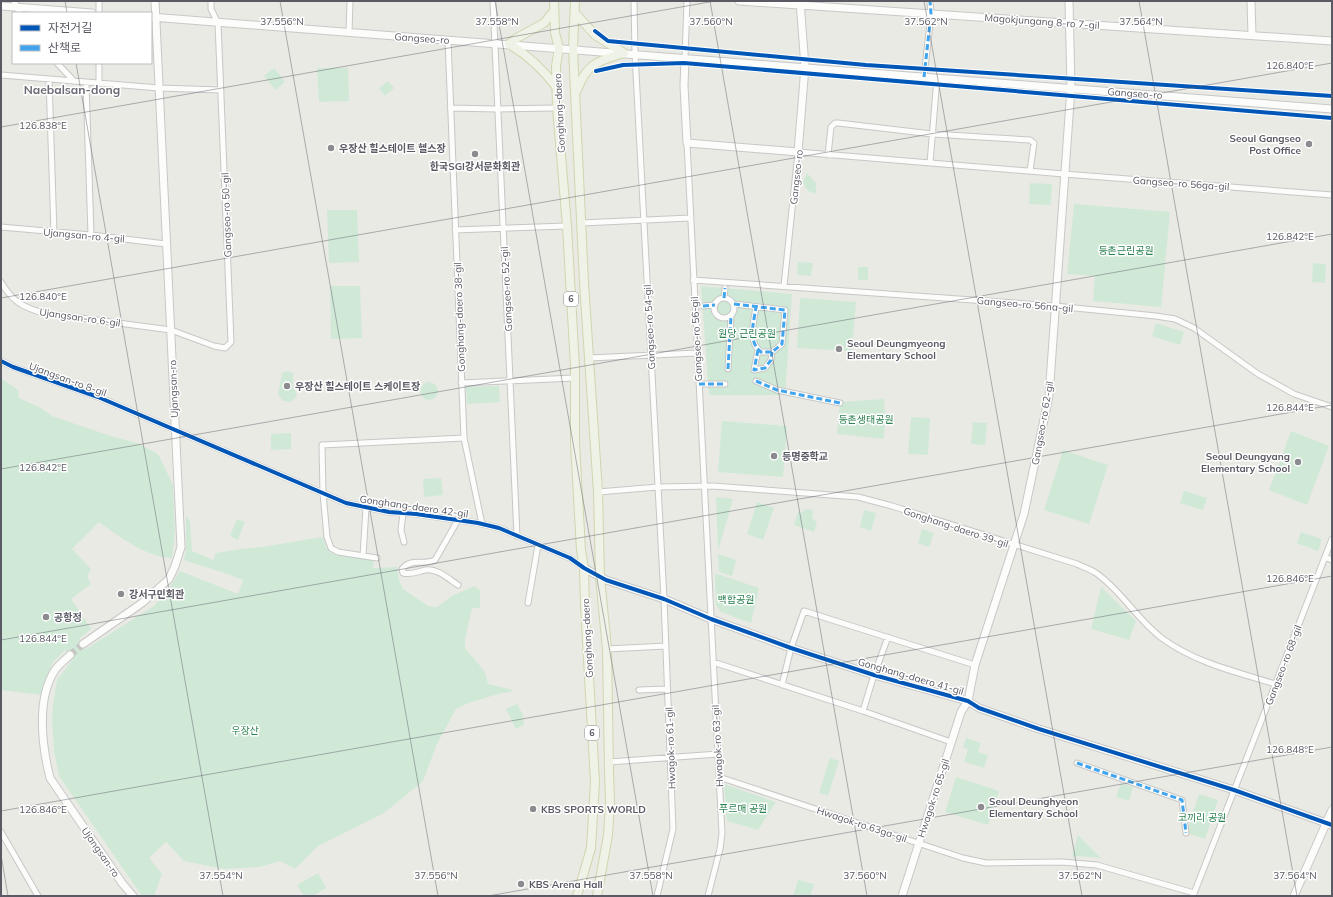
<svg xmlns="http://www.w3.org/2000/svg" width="1333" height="897" font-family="Mulish,'Noto Sans KR',sans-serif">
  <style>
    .green { fill: #d0e9d7 }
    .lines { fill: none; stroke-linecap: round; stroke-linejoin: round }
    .secondary-tunnel { stroke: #c6c6c4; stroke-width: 7; stroke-dasharray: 7 3.5; stroke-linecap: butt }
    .street-casing { stroke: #c7c7c7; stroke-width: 7 }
    .secondary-casing { stroke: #c8c8c8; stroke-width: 9 }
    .primary-casing { stroke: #d1d5af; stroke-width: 10 }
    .street { stroke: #fcfcfb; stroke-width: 5 }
    .secondary { stroke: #fcfcfb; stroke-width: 7 }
    .primary { stroke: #eff2e7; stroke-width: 8 }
    .quiet { stroke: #40a5ee; stroke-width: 3; stroke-dasharray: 6 3; stroke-linecap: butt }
    .cycleway-casing { stroke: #fff; stroke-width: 6 }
    .cycleway { stroke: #0057b8; stroke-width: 4 }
    .ticks { fill: none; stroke: #595a63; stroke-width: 1; stroke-opacity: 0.45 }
    .poi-dot { fill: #8c8c90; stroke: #fff; stroke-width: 1.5 }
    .labels { text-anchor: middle; stroke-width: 3; stroke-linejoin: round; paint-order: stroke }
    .shield { fill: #fff; stroke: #8b8c92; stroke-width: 1 }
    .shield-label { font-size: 9px; font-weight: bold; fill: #595a63 }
    .street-label { font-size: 10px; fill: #595a63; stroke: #fff }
    .poi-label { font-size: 10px; font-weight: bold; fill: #595a63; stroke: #fff; text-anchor: start }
    .park-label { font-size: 10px; fill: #2b8150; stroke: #fff }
    .quarter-label { font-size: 12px; font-weight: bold; fill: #6a6b75; stroke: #fff }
    .ticks-label { font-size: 10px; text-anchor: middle; fill: #595a63; stroke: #fff; stroke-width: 3; stroke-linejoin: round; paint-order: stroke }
  </style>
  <rect width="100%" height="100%" fill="#eaeae4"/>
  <path class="green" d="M274,68L285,82L275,90L264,76Z
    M317,68H348L349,101L319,102Z
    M388,81L394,88L385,96L379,88Z
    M807,173L816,183V193C808,193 806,189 803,182Z
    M1030,183L1052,184L1051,205L1029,204Z
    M1074,204L1170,212L1161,307L1093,301L1095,276L1067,274Z
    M327,210H357L359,262L329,263Z
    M798,262L813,263L811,276L797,275Z
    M1313,263L1326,264L1325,283L1312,282Z
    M858,267H868V280H858Z
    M330,286H360L362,338L331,339Z
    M701,286L792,294L785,395H709Z
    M800,298L856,302L852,351L797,348Z
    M1156,323L1184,332L1180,345L1152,336Z
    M288,371L293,373V387L297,395L295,399L290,402L283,401L278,395L282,373Z
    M1,378L18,390L19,398L41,408L52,416L114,437L137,443L158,454L173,485L175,533L172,558C148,558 118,536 99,522L72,549L91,569L87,576L91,584L71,599L91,629L79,639L86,649L154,606L172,584L180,571L238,594L243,580C224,572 204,567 184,560L186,548V516L190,521L192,551L213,560L216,553L241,549L262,547L323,537L326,547L333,554L374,560L373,568L397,567L399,580L403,589L428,606L437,607L452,596L474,586L480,590V608H472L465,639V648L485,672L488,684L513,690L510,692L502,693L468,703L456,709L437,744L423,781L384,813L318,846L295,869L280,861L260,867L223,869L184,861L166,842L149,858L162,874L154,896H142L59,776L54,751L52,720L53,705L57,680L73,659L65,650L53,662L48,674L41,695L1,690Z
    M420 391a9 9 0 1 1 18 0a9 9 0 1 1-18 0Z
    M499,386L500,402L467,404L466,387Z
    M884,399L885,417L884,439L837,434L840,402Z
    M911,417L930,418L928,455L908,454Z
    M722,421L787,426L783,477L718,472Z
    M973,422L987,423L985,445L971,444Z
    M1291,431L1329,446L1307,505L1269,490Z
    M291,433V449L271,450V434Z
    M1063,450L1108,465L1089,524L1044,510Z
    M441,478L443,495L424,497L423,479Z
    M1184,491L1207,498L1203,510L1180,503Z
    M716,497L733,499L718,551Z
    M757,502L774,508L763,540L747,534Z
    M806,509L813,510L812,518L817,522L814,532L794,525L798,512L801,513Z
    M864,510L876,513L871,531L860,527Z
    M237,519L245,522L238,540L230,536Z
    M922,529L934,533L929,547L918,543Z
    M1301,532L1322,539L1318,551L1297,543Z
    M718,554L736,560L732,576L719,572Z
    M715,573L759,588L751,623L721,612L716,605Z
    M1101,587L1136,621L1129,640L1091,629Z
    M517,704L523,715L524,725L516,729L506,709Z
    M966,738L981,743L978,752L988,755L984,768L964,762L968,749L963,748Z
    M830,758L839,761L828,796L819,793Z
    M956,777L999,791L988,825L945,812Z
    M1121,783L1133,787L1129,801L1116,797Z
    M724,784L776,802L758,830L727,821Z
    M1199,794L1218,800L1205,839L1186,833Z
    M1078,835L1101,858L1078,856L1072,857Z
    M318,873L326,888L313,896H304L297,885Z
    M798,880L814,884L810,896H793Z"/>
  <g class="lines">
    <path class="secondary-tunnel" d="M70,655L83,644"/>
    <g class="street-casing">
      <path id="street" d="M14,1L20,13
        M99,1V13
        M493,1L517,536
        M634,1L635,54L664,599L673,829L657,896
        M349,32L350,1
        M448,40L464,438L482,524
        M685,58L687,1
        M57,63L74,81
        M1,75L159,88L221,90
        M924,77L931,14L930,1
        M49,79L54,233
        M86,82L91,235
        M99,83V63
        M450,108L497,109L557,108
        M687,143L722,833L720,849L708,896
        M828,155L831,127L835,123H838L932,134L1030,140L1034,143L1030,171
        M930,163L937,78
        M581,223L690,218
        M1,227L91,235L166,244
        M455,230L567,226
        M693,280L1055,306L1156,316L1175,319L1194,328L1258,374L1287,390L1294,394L1332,407
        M1,282C12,301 22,307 43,313L171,330L214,346L225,348L231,342L218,23L211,9V1
        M784,286L798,152L1064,174L1332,195
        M714 308a10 10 0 1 1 20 0a10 10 0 1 1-20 0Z
        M724,298L725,288
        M734,304L785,310L782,344L772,352H761C747,341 754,322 756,307
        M703,306L715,305
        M758,350L754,370L765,368L771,360L772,352
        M589,358L697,353
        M1,361L13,367L98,397L346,503L389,512L416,514L478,523L499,528L570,558L584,568
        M728,369L731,316
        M756,381L777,390L840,403
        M461,383L574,378
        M699,384H725
        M598,492L658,487L713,486L858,497L892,506L1077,564C1083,567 1090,569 1096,573C1122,591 1138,621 1163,639C1196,663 1237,672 1275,684
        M403,513L401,530L404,542
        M363,556L366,508
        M1325,557L1332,560
        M377,558L338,552L331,548L327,537L323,493L322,445L464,438
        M458,585C449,579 437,568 425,570C417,572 412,575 403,573L402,569C412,557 423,566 435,560L458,520
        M528,603L538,545
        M888,637L874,675L863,711L951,742
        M607,649L666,646
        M713,662L863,711
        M782,685L791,648L804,611L975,665
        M639,690L667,689
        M609,762L718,754
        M1077,763L1182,800L1186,833
        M719,777L963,858L986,863L1062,862L1097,865L1194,893
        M1,832L38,896
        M1193,896L1332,539"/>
    </g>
    <g class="secondary-casing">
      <path id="secondary" d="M739,1L1332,41
        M1251,1L1252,35
        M1,6L92,13
        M151,17L1332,109
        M685,58L684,86L687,143L798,152L805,67L800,1
        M584,568L606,580L664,599L711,619L791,648L874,675L968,701L979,708L1039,729L1234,790L1332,825
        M83,644L142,603L169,579L175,566L181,547L155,1
        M70,655C65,660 59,664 55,670C36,699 42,746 50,778L122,883L133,896
        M902,896L961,712L968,701L975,665L1024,514L1049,396L1071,88L1069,1
        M1294,896L1332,810"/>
    </g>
    <g class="primary-casing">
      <path id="primary" d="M554,1L555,33L559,48L556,66L557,108L567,226L575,367V443L581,550L584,568L585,606L595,782L591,848L577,896
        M575,1L573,49L584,283L598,492L600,577L607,649L609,770L610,803L608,835L597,896
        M554,11L544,23L517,38L509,44C529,56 543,69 557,88
        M575,13L595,35L624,53
        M577,90C587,63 598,61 624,53"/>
    </g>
    <use href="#street" class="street"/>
    <use href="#secondary" class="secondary"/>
    <use href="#primary" class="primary"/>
    <path class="quiet" d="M924,77L931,14L930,1
      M724,298L725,288
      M734,304L785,310L782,344L772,352H761C747,341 754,322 756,307
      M703,306L715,305
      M758,350L754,370L765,368L771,360L772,352
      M728,369L731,316
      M756,381L777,390L840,403
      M699,384H725
      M1077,763L1182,800L1186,833"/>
    <g class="cycleway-casing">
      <path id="cycleway" d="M595,31L608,41L866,65L1332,96
        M596,71L623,65L684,63L1332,118
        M1,361L13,367L98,397L346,503L389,512L416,514L478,523L499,528L570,558L584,568L606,580L664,599L711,619L791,648L874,675L968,701L979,708L1039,729L1234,790L1332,825"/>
    </g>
    <use href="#cycleway" class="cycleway"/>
  </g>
  <path class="ticks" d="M65,1L67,13M280,1L438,896M495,1L653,896M710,1L867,896M924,1L1082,896M1139,1L1297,896M76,63L223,896M1,127L715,1M1,298L1332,63M1,469L1332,234M1,640L1332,405M1,811L1332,576M1,855L8,896M488,896L1332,747"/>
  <g class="poi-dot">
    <circle cx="1309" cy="144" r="4"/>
    <circle cx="331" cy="148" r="4"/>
    <circle cx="475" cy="154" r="4"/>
    <circle cx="839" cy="349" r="4"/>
    <circle cx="287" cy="386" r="4"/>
    <circle cx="774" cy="456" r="4"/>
    <circle cx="1298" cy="462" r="4"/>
    <circle cx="121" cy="594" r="4"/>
    <circle cx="46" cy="617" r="4"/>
    <circle cx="981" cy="807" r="4"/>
    <circle cx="533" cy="809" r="4"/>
    <circle cx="521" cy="884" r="4"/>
  </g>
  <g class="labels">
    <g class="shield">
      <rect x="564" y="292" width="14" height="14" rx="3"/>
      <rect x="585" y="726" width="14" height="14" rx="3"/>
    </g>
    <g class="shield-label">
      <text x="571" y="302">6</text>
      <text x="592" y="736">6</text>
    </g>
    <g class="street-label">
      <text transform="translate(1042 21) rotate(4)" y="4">Magokjungang 8-ro 7-gil</text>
      <text transform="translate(422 38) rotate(4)" y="4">Gangseo-ro</text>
      <text transform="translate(1135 93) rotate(4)" y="4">Gangseo-ro</text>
      <text transform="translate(559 113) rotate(-93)" y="4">Gonghang-daero</text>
      <text transform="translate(796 177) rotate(-84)" y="4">Gangseo-ro</text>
      <text transform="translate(1181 183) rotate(4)" y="4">Gangseo-ro 56ga-gil</text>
      <text transform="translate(226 215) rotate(-92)" y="4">Gangseo-ro 50-gil</text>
      <text transform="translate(84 235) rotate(5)" y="4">Ujangsan-ro 4-gil</text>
      <text transform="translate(506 289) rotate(-93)" y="4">Gangseo-ro 52-gil</text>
      <text transform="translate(1025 304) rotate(5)" y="4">Gangseo-ro 56na-gil</text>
      <text transform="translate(80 317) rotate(8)" y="4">Ujangsan-ro 6-gil</text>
      <text transform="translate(459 317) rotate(-92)" y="4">Gonghang-daero 38-gil</text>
      <text transform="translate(649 327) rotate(-93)" y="4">Gangseo-ro 54-gil</text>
      <text transform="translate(696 339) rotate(-93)" y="4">Gangseo-ro 56-gil</text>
      <text transform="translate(68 379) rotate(20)" y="4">Ujangsan-ro 8-gil</text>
      <text transform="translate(173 389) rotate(-92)" y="4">Ujangsan-ro</text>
      <text transform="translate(1042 423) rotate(-80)" y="4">Gangseo-ro 62-gil</text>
      <text transform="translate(414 506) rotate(8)" y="4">Gonghang-daero 42-gil</text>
      <text transform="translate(956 527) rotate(18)" y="4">Gonghang-daero 39-gil</text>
      <text transform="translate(587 638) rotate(-93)" y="4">Gonghang-daero</text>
      <text transform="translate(1283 665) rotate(-69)" y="4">Gangseo-ro 68-gil</text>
      <text transform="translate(911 676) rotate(16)" y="4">Gonghang-daero 41-gil</text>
      <text transform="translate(717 746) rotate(-93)" y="4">Hwagok-ro 63-gil</text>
      <text transform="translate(670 748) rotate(-92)" y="4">Hwagok-ro 61-gil</text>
      <text transform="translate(933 798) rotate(-72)" y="4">Hwagok-ro 65-gil</text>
      <text transform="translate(862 824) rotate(18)" y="4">Hwagok-ro 63ga-gil</text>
      <text transform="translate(101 852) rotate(55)" y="4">Ujangsan-ro</text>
    </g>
    <g class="poi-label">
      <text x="1301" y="142" text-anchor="end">Seoul Gangseo<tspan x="1301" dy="12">Post Office</tspan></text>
      <text x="339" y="152">우장산 힐스테이트 헬스장</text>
      <text x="475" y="170" text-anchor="middle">한국SGI강서문화회관</text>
      <text x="847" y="347">Seoul Deungmyeong<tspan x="847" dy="12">Elementary School</tspan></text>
      <text x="295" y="390">우장산 힐스테이트 스케이트장</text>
      <text x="782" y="460">등명중학교</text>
      <text x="1290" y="460" text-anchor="end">Seoul Deungyang<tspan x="1290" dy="12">Elementary School</tspan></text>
      <text x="129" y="598">강서구민회관</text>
      <text x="54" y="621">공항정</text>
      <text x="989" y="805">Seoul Deunghyeon<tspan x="989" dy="12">Elementary School</tspan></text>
      <text x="541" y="813">KBS SPORTS WORLD</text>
      <text x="529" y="888">KBS Arena Hall</text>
    </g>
    <g class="park-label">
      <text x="1126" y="254">등촌근린공원</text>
      <text x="747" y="337">원당 근린공원</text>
      <text x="866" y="423">등촌생태공원</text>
      <text x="736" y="603">백합공원</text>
      <text x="245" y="734">우장산</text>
      <text x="743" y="812">푸르매 공원</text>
      <text x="1202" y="821">코끼리 공원</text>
    </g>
    <g class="quarter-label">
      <text x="72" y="94">Naebalsan-dong</text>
    </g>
  </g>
  <g class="ticks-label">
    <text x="282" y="25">37.556°N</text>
    <text x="497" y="25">37.558°N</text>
    <text x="711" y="25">37.560°N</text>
    <text x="926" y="25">37.562°N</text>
    <text x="1141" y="25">37.564°N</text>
    <text x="1290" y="69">126.840°E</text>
    <text x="43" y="129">126.838°E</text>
    <text x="1290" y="240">126.842°E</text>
    <text x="43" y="300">126.840°E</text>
    <text x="1290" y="411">126.844°E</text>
    <text x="43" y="471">126.842°E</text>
    <text x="1290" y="582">126.846°E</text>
    <text x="43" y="642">126.844°E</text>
    <text x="1290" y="753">126.848°E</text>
    <text x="43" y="813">126.846°E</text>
    <text x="221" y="879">37.554°N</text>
    <text x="436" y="879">37.556°N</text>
    <text x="651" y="879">37.558°N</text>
    <text x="865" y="879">37.560°N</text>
    <text x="1080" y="879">37.562°N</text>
    <text x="1295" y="879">37.564°N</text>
  </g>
  <rect width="1333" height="897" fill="none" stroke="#595a63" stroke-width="4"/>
  <rect x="12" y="12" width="140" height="52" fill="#ffffff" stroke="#bdbdc1"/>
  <rect x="20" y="25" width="20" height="6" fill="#0057b8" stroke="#bdbdc1"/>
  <text x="48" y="32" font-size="12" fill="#595a63">자전거길</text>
  <rect x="20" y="45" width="20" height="6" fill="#40a5ee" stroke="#bdbdc1"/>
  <text x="48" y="52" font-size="12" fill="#595a63">산책로</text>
</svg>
